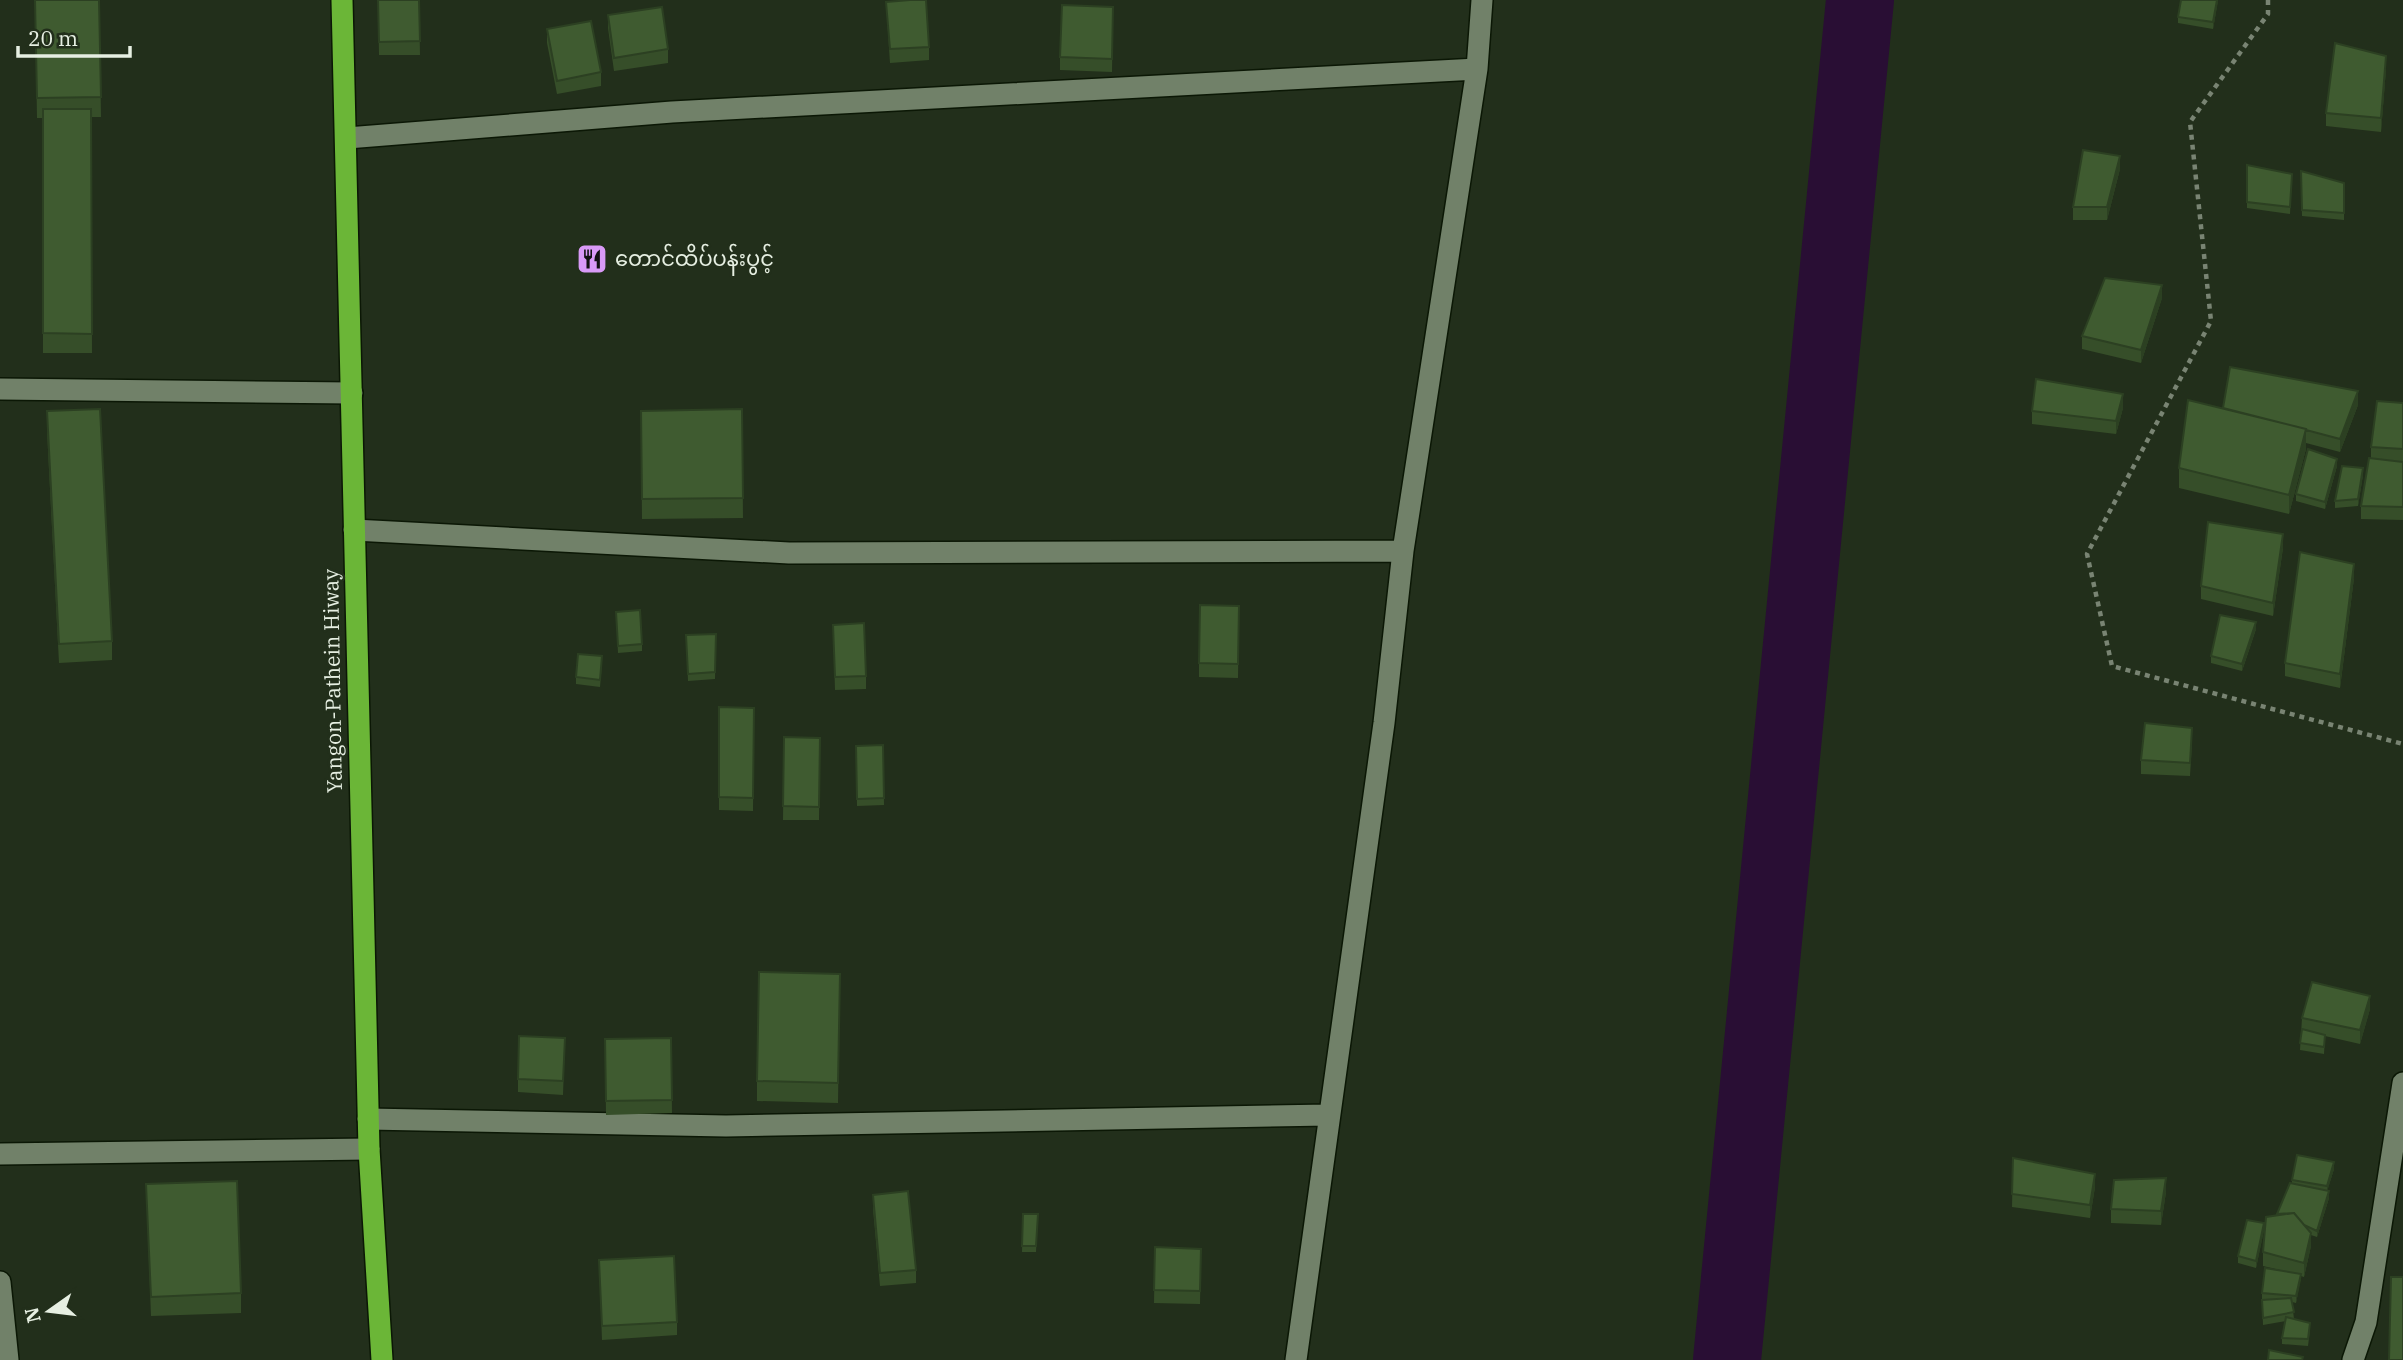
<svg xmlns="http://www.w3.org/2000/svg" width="2403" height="1360" font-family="'IBM Plex Serif','Noto Sans Myanmar',serif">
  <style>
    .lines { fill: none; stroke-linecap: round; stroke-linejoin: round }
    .river { stroke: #290e34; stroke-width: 68 }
    .street-casing { stroke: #0b1705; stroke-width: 24 }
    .highway-casing { stroke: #0b1705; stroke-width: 24 }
    .path { stroke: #798473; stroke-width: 4.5; stroke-dasharray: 5 5; stroke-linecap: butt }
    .street { stroke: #718169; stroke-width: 21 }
    .highway { stroke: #6bb637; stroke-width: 21 }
    .wall { fill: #364e29 }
    .shaded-wall { fill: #2c4022 }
    .building { fill: #3f5b30; stroke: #2c4022; stroke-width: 2 }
    .labels { text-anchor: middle; stroke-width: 5; stroke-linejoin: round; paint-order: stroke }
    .poi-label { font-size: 21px; fill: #e6efe2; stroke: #222f1b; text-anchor: start }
    .street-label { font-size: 21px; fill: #e6efe2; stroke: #222f1b }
  </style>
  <rect width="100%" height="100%" fill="#222f1b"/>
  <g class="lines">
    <path class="river" d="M1727,1360L1860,0"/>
    <g class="street-casing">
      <path id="street" d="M347,138L672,112L1477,69
        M0,389L352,393
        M354,530L789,553L1403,551
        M368,1119L726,1126L1328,1115
        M0,1154L369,1149
        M0,1282L8,1360
        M1296,1360L1384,723L1403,551L1477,69L1482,0
        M2353,1360L2366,1322L2403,1083"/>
    </g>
    <g class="highway-casing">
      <path id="highway" d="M342,0L369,1149L382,1360"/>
    </g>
    <path class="path" d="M2268,0V14L2190,122L2211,321L2087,554L2112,666L2403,744"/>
    <use href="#street" class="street"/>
    <use href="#highway" class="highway"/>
  </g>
  <path class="wall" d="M35,0H99L101,117H91L92,353H43V118H37Z
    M378,0H419L420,55H379Z
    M2218,0L2213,29L2178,23V17Z
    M886,2L929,47V60L890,63Z
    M1113,7L1112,72L1060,70V57Z
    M608,15L668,49V63L614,71L608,28Z
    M547,29L601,72V86L557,94L547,43Z
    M2386,69L2381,132L2326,126V113Z
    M2247,165L2292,174L2290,214L2247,208Z
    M2120,169L2107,220H2073V207Z
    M2301,171L2344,183V220L2302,216Z
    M2162,298L2141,363L2082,349V336Z
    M2403,403V520L2361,519V506L2371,459V447Z
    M2358,405L2340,452L2306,443V449L2289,514L2179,488V468Z
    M2123,408L2116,434L2032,424V411Z
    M742,409L743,518L642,519L641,411Z
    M47,411L112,641V660L59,663L47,431Z
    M2337,466L2325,509L2296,501V494Z
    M2363,475L2358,506L2335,508V501Z
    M2283,548L2273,616L2201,599V586Z
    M2354,578L2340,688L2285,676V663Z
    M1239,606L1238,678L1199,677V663Z
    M616,612L642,644V651L618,653Z
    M833,625L866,676V689L835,690Z
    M2256,629L2242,671L2211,663V656Z
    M716,634L715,679L688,681L686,635Z
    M602,663L600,687L576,684V677Z
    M719,707L754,708L753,811L719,810Z
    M784,737L820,738L819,820H783Z
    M2192,742L2190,776L2141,774V760Z
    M883,745L884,805L857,806L856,746Z
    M840,974L838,1103L757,1101V1081Z
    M2370,1009L2360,1044L2325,1036L2324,1054L2300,1050L2302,1018Z
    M565,1038L563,1095L518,1092V1079Z
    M671,1038L672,1113L606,1115L605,1039Z
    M2013,1158L2095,1187L2090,1218L2012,1207Z
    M2334,1169L2327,1191L2329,1198L2317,1237L2311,1235V1246L2304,1277L2301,1276L2296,1303L2292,1302L2294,1319L2310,1330L2308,1346L2282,1344V1338L2286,1321L2263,1325L2262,1300H2266L2262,1299V1293L2280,1270L2263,1266V1252L2277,1215L2292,1184V1180Z
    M146,1184L241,1293V1313L151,1316Z
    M2166,1192L2161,1225L2111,1223V1209Z
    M873,1195L916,1270V1283L880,1286L873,1209Z
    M1023,1214H1038L1036,1252H1022Z
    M2264,1230L2256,1268L2238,1263V1256Z
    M1155,1247L1201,1249L1200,1304L1154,1303Z
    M599,1260L677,1322V1335L602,1340Z"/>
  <path class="shaded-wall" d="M2217,0H2218V2L2213,29V22Z
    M2386,56V69L2381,132V118Z
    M2120,156V169L2107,220V207Z
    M2162,285V298L2141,363V350Z
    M2358,391V405L2340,452V439Z
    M2123,394V408L2116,434V421Z
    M2306,429V449L2289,514V495Z
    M2337,459V466L2325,509V502Z
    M2363,468V475L2358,506V499Z
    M2283,534V548L2273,616V603Z
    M2354,564V578L2340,688V674Z
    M2256,622V629L2242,671V664Z
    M2370,996V1009L2360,1044V1030Z
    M2334,1162V1169L2327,1192V1186Z
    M2095,1174V1187L2090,1218V1205Z
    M2166,1178V1192L2161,1225V1211Z
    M2329,1191V1198L2317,1237V1231Z
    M2264,1223V1230L2256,1268V1261Z
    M2311,1233V1246L2304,1277V1263Z
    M2301,1274V1280L2296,1303V1296Z"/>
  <path class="building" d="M35,0H99L101,97L37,98Z
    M378,0H419L420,41L379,42Z
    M910,0H926L929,47L890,49L886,2Z
    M2181,0H2217L2213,22L2178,17Z
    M1062,5L1113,7L1112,59L1060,57Z
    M662,7L668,49L614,58L608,15Z
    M591,21L601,72L557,81L547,29Z
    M2335,43L2386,56L2381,118L2326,113Z
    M43,109H91L92,334L43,333Z
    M2083,150L2120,156L2107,207H2073Z
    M2247,165L2292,174L2290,207L2247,202Z
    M2301,171L2344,183V213L2302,210Z
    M2105,278L2162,285L2141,350L2082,336Z
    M2230,367L2358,391L2340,439L2306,430V429L2223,408Z
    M2036,379L2123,394L2116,421L2032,411Z
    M2188,400L2306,429L2289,495L2179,468Z
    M2377,401L2403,403V449L2371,447Z
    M100,409L112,641L59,644L47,411Z
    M742,409L743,498L642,499L641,411Z
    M2308,449L2337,459L2325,502L2296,494Z
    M2369,458L2403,462V507L2361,506Z
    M2342,466L2363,468L2358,499L2335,501Z
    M2208,522L2283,534L2273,603L2201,586Z
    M2300,552L2354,564L2340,674L2285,663Z
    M1200,605L1239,606L1238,664L1199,663Z
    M640,610L642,644L618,646L616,612Z
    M2220,615L2256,622L2242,664L2211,656Z
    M864,623L866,676L835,677L833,625Z
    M716,634L715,672L688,674L686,635Z
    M578,654L602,656L600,680L576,677Z
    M719,707L754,708L753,798L719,797Z
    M2145,723L2192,728L2190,763L2141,760Z
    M784,737L820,738L819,807L783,806Z
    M883,745L884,798L857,799L856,746Z
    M759,972L840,974L838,1083L757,1081Z
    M2312,982L2370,996L2360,1030L2302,1018Z
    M2302,1029L2325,1035L2324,1047L2300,1043Z
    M519,1036L565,1038L563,1081L518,1079Z
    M671,1038L672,1100L606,1101L605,1039Z
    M2297,1155L2334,1162L2327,1186L2292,1180Z
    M2013,1158L2095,1174L2090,1205L2012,1194Z
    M2166,1178L2161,1211L2111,1209L2114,1180Z
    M237,1181L241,1293L151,1297L146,1184Z
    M2290,1183L2329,1191L2317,1231L2304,1225L2294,1213L2277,1214Z
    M908,1191L916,1270L880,1273L873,1195Z
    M2294,1213L2311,1233L2304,1263L2263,1252L2266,1217Z
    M1023,1214H1038L1036,1246H1022Z
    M2247,1220L2264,1223L2256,1261L2238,1256Z
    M1155,1247L1201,1249L1200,1291L1154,1290Z
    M674,1256L677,1322L602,1326L599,1260Z
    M2265,1268L2301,1274L2296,1296L2262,1293Z
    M2391,1277H2403V1360H2389Z
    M2291,1298L2294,1312L2263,1318L2262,1300Z
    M2286,1317L2310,1323L2308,1339L2282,1338Z
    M2269,1350L2303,1357L2302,1360H2268Z"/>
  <defs>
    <g id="restaurant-square" transform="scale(1.575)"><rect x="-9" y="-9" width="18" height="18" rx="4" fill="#d99af7" stroke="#222f1b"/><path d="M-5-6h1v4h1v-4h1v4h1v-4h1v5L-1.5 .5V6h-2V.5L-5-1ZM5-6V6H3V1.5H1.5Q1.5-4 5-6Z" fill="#111"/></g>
  </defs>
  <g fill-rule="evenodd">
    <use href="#restaurant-square" x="592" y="259"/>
  </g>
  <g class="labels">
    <g class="poi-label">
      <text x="615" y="266">တောင်ထိပ်ပန်းပွင့်</text>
    </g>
    <g class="street-label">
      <text transform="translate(333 681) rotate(-91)" y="7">Yangon-Pathein Hiway</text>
    </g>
  </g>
  <g transform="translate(49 1311) rotate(256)" stroke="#222f1b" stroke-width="5" paint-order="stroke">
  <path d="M0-5L12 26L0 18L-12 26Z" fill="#e6efe2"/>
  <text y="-10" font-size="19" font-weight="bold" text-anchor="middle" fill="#e6efe2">N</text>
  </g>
  <path d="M18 46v10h112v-10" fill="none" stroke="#e6efe2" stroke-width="3.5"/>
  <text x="28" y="46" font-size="21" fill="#e6efe2" stroke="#222f1b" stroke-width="5" paint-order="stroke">20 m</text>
</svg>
